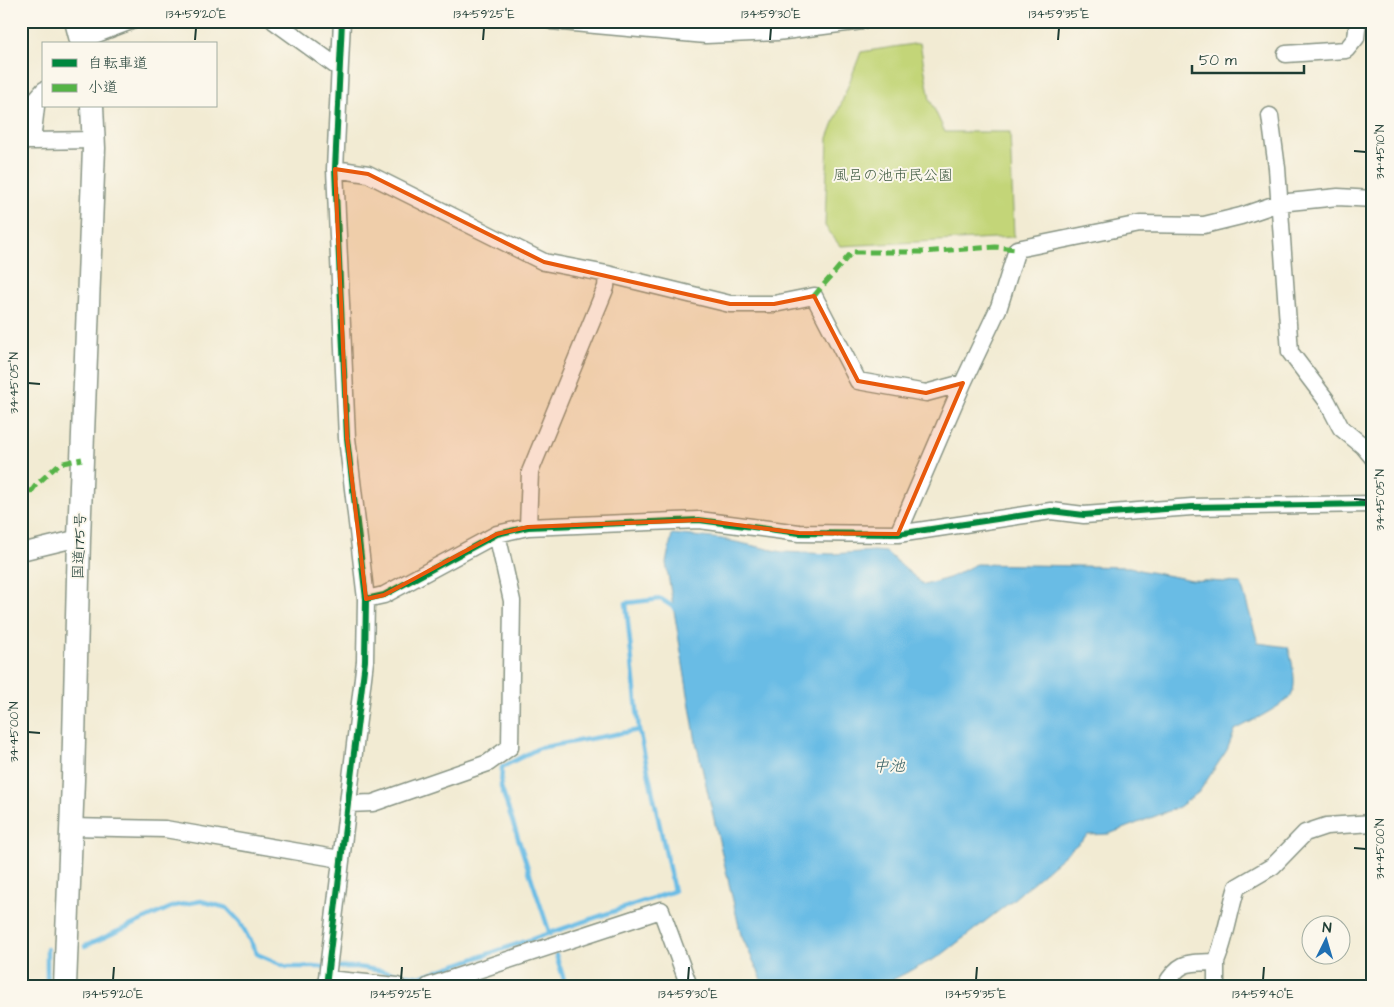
<svg xmlns="http://www.w3.org/2000/svg" width="1394" height="1007" font-family="'Architects Daughter','Klee One',sans-serif">
  <style>
    .green { fill: #c3d578; stroke: #718956 }
    .water { fill: #69bce5; stroke: #447c8c }
    .lines { fill: none; stroke-linecap: round; stroke-linejoin: round }
    .stream { stroke: #69bce5; stroke-width: 4.5 }
    .minor-casing { stroke: #889484; stroke-width: 19 }
    .highway-casing { stroke: #889484; stroke-width: 25 }
    .minor { stroke: #fff; stroke-width: 16 }
    .highway { stroke: #fff; stroke-width: 22 }
    .quiet { stroke: #55b346; stroke-width: 5; stroke-dasharray: 10 5; stroke-linecap: butt }
    .cycleway-casing { stroke: #fbf7ec; stroke-width: 9 }
    .cycleway { stroke: #00873e; stroke-width: 6 }
    .marked { fill: #e8590c; fill-opacity: 0.2; stroke: #e8590c; stroke-width: 4; stroke-linejoin: round }
    .ticks { fill: none; stroke: #1f3d34; stroke-width: 2 }
    .labels { text-anchor: middle; stroke-width: 4; stroke-linejoin: round; paint-order: stroke }
    .park-label { font-size: 15px; fill: #405b42; stroke: #fbf7ec }
    .street-label { font-size: 15px; fill: #1f3d34; stroke: #fbf7ec }
    .water-label { font-size: 16px; font-style: italic; fill: #325d60; stroke: #fbf7ec }
    .neatline { fill: none; stroke: #1f3d34; stroke-width: 2 }
    .ticks-label { font-size: 12px; text-anchor: middle; fill: #1f3d34 }
  </style>
  <rect width="100%" height="100%" fill="#fbf7ec"/>
  <filter id="ink" filterUnits="userSpaceOnUse"><feTurbulence type="fractalNoise" baseFrequency=".02" numOctaves="2"/><feDisplacementMap in="SourceGraphic" scale="10" xChannelSelector="R" yChannelSelector="G"/><feConvolveMatrix kernelMatrix="1 2 1 2 8 2 1 2 1" color-interpolation-filters="sRGB"/></filter>
  <filter id="wash" filterUnits="userSpaceOnUse"><feTurbulence type="fractalNoise" baseFrequency=".0096" numOctaves="4" result="noise"/><feDisplacementMap in="SourceGraphic" scale="20" xChannelSelector="R" yChannelSelector="G"/><feGaussianBlur stdDeviation="1.12" result="paint"/><feColorMatrix in="noise" values="0 0 0 0 0 0 0 0 0 0 0 0 0 0 0 0 0 1.4 0 .05"/><feComposite in="paint" operator="in"/></filter>
  <g filter="url(#wash)">
    <rect width="100%" height="100%" fill="#f2ebd3"/>
    <path class="green" d="M920,43L930,100L945,132H1010L1014,237L840,246L825,226L828,138L861,52Z"/>
    <path class="water" d="M672,534L722,539L782,552L833,554L874,551L886,552L924,585L949,578L976,564L1131,567L1139,570L1192,580L1241,583L1258,643L1288,647C1292,659 1297,683 1292,694C1287,704 1246,724 1235,730L1227,750L1199,792L1179,807L1109,834L1088,835L1009,903L940,956L880,986H765L741,935L696,742L666,563Z"/>
    <g class="lines">
      <path class="stream" d="M550,934L501,787L502,767L539,748L639,730
        M85,946L174,906L201,901L227,908L240,922L257,954L287,967H358L420,977L674,891L639,730L626,603L661,599L678,610
        M556,955L566,986
        M47,986V949"/>
    </g>
  </g>
  <g filter="url(#ink)">
    <g class="lines">
      <g class="minor-casing">
        <path id="minor" d="M274,21L339,68
          M551,21L706,35L777,32L862,21
          M81,40L131,21
          M1286,54L1346,50L1356,38L1358,21
          M1270,116L1277,168L1290,352L1327,401L1341,428L1363,446L1373,458
          M21,141H32L37,98L44,90
          M32,141L94,140
          M335,169L368,174L544,262L607,274L730,304H774L814,296L858,381L926,393L963,383
          M528,527L530,472L606,287L607,274
          M898,534L963,383L999,307L1017,249L1140,224L1204,225L1241,216L1279,203L1338,197L1373,199
          M21,552L79,538
          M366,599L384,595L497,534L528,527L699,520L799,533L898,534L1051,511L1084,515L1192,507L1373,504
          M347,804L373,803L488,763L510,747L512,601L497,534
          M71,827L165,829L340,859
          M1216,962V986
          M327,979L397,986
          M326,986L365,661L366,599L347,438L335,169L342,21
          M429,986L661,910L689,986
          M1165,986C1180,960 1188,963 1216,962C1226,938 1229,912 1237,887L1273,866L1305,833L1326,826L1373,823"/>
      </g>
      <g class="highway-casing">
        <path id="highway" d="M76,21L82,44
          M65,986L73,780L79,538L94,148L92,106"/>
      </g>
      <use href="#minor" class="minor"/>
      <use href="#highway" class="highway"/>
      <path class="quiet" d="M814,296L852,252H922L995,247L1017,249
        M21,505L36,485L59,464L82,459"/>
      <g class="cycleway-casing">
        <path id="cycleway" d="M366,599L384,595L497,534L528,527L699,520L799,533L898,534L1051,511L1084,515L1192,507L1373,504
          M326,986L365,661L366,599L347,438L335,169L342,21"/>
      </g>
      <use href="#cycleway" class="cycleway"/>
    </g>
  </g>
  <path class="marked" d="M335,169L368,174L544,262L730,304H774L814,296L858,381L926,393L963,383L898,534L799,533L699,520L528,527L497,534L384,595L366,599L347,438Z"/>
  <path class="ticks" d="M195,40L196,28M483,40L484,28M770,40L771,28M1058,40L1059,28M1354,151L1366,152M28,383L40,384M1354,499L1366,500M28,732L40,733M1354,848L1366,849M113,980L114,967M401,980L402,967M688,980L689,967M976,980L977,967M1263,980L1264,967"/>
  <g class="labels">
    <g class="park-label">
      <text x="893" y="180">風呂の池市民公園</text>
    </g>
    <g class="street-label">
      <text transform="translate(79 546) rotate(-88)" y="5">国道175号</text>
    </g>
    <g class="water-label">
      <text x="889" y="771">中池</text>
    </g>
  </g>
  <rect width="1394" height="1007" fill="none" stroke="#fbf7ec" stroke-width="55"/>
  <rect x="42" y="42" width="175" height="65" fill="#fbf7ec" stroke="#a3ada2"/>
  <rect x="52" y="59" width="25" height="8" fill="#00873e" stroke="#a3ada2"/>
  <text x="88" y="68" font-size="15" fill="#1f3d34">自転車道</text>
  <rect x="52" y="84" width="25" height="8" fill="#55b346" stroke="#a3ada2"/>
  <text x="88" y="92" font-size="15" fill="#1f3d34">小道</text>
  <g transform="translate(1326 940) rotate(5)"><circle r="24" fill="#fbf7ec" stroke="#a3ada2"/>
  <path d="M0-4L9 19L0 12L-9 19Z" fill="#1f6fb2"/>
  <text y="-8" font-size="14" font-weight="bold" text-anchor="middle" fill="#1f3d34">N</text>
  </g>
  <path d="M1192 65v8h112v-8" fill="none" stroke="#1f3d34" stroke-width="2.5"/>
  <text x="1199" y="65" font-size="15" fill="#1f3d34" stroke="#fbf7ec" stroke-width="4" paint-order="stroke">50 m</text>
  <rect x="28" y="28" width="1338" height="952" class="neatline"/>
  <g class="ticks-label">
    <text x="196" y="18">134°59'20"E</text>
    <text x="484" y="18">134°59'25"E</text>
    <text x="771" y="18">134°59'30"E</text>
    <text x="1059" y="18">134°59'35"E</text>
    <text transform="translate(1380 152) rotate(-90)" y="4">34°45'10"N</text>
    <text transform="translate(14 383) rotate(-90)" y="4">34°45'05"N</text>
    <text transform="translate(1380 500) rotate(-90)" y="4">34°45'05"N</text>
    <text transform="translate(14 732) rotate(-90)" y="4">34°45'00"N</text>
    <text transform="translate(1380 849) rotate(-90)" y="4">34°45'00"N</text>
    <text x="113" y="998">134°59'20"E</text>
    <text x="401" y="998">134°59'25"E</text>
    <text x="688" y="998">134°59'30"E</text>
    <text x="976" y="998">134°59'35"E</text>
    <text x="1263" y="998">134°59'40"E</text>
  </g>
</svg>
